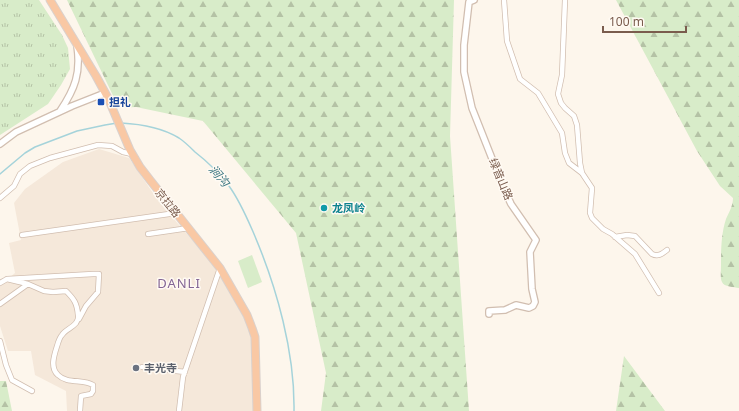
<svg xmlns="http://www.w3.org/2000/svg" width="739" height="411" font-family="'Noto Sans','Noto Sans SC',sans-serif">
  <style>
    .residential { fill: #f5e8da }
    .grass { fill: url(#grass-tufts) }
    .forest { fill: url(#forest-firs) }
    .pitch { fill: #d8ecc9 }
    .lines { fill: none; stroke-linecap: round; stroke-linejoin: round }
    .stream { stroke: #a5d3da; stroke-width: 1.5 }
    .minor-casing { stroke: #d1beb0; stroke-width: 6 }
    .tertiary-casing { stroke: #d1beb0; stroke-width: 8 }
    .trunk-casing { stroke: #dad1cd; stroke-width: 9 }
    .minor { stroke: #fff; stroke-width: 4.5 }
    .tertiary { stroke: #fff; stroke-width: 5.5 }
    .trunk { stroke: #f9c8a4; stroke-width: 7 }
    .transit-dot { fill: #1a4fb4; stroke: #fffaf3; stroke-width: 1.5 }
    .culture-dot { fill: #0f9aa8; stroke: #fffaf3; stroke-width: 1.5 }
    .worship-dot { fill: #6b7280; stroke: #fffaf3; stroke-width: 1.5 }
    .labels { text-anchor: middle; stroke-width: 3; stroke-linejoin: round; paint-order: stroke }
    .transit-label { font-size: 11px; font-weight: bold; fill: #164399; stroke: #fffaf3; text-anchor: start }
    .street-label { font-size: 11px; fill: #7a5c4d; stroke: #fffaf3 }
    .culture-label { font-size: 11px; font-weight: bold; fill: #0d838f; stroke: #fffaf3; text-anchor: start }
    .worship-label { font-size: 11px; font-weight: bold; fill: #5b616d; stroke: #fffaf3; text-anchor: start }
    .water-label { font-size: 12px; font-style: italic; fill: #437c86; stroke: #fffaf3 }
    .quarter-label { font-size: 13px; letter-spacing: 1px; fill: #846695; stroke: #fffaf3 }
  </style>
  <defs>
    <pattern id="grass-tufts" width="24" height="20" patternUnits="userSpaceOnUse"><rect width="24" height="20" fill="#d8ecc9"/><path d="M3 7l-1-3M5 7V3M7 7l1-3M15 17l-1-3M17 17v-4M19 17l1-3" fill="none" stroke="#b4c2a5"/></pattern>
    <pattern id="forest-firs" width="22" height="20" patternUnits="userSpaceOnUse"><rect width="22" height="20" fill="#d8ecc9"/><path d="M5 1l3.5 6h-7zM16 11l3.5 6h-7z" fill="#b4c2a5"/></pattern>
  </defs>
  <rect width="100%" height="100%" fill="#fdf6ec"/>
  <path class="residential" d="M99,149L129,158L159,202L213,264L252,332L253,411H67L66,391L35,375L31,351H8L0,326V286L15,273L9,243L21,240L14,203L25,189L63,162Z"/>
  <path class="grass" d="M0,0H39L62,35L68,48L70,69L61,85L48,104L0,135Z"/>
  <path class="forest" d="M67,0H454L450,136L469,411H321L326,373L296,233L203,121L136,107L119,108Z
    M616,0H739V288C734,287 724,287 722,282C720,278 721,271 721,266C721,251 721,234 726,219C729,212 733,206 733,198L720,186L697,151Z
    M624,356L665,411H616Z
    M0,381H6L12,411H0Z"/>
  <path class="pitch" d="M252,255L262,282L248,288L238,261Z"/>
  <g class="lines">
    <path class="stream" d="M121,123C141,124 161,127 179,138C185,142 190,147 195,152C208,162 219,173 229,186C240,201 247,218 254,234C277,288 295,353 294,411
      M0,174L25,153L35,147L77,131L105,125L117,123"/>
    <g class="minor-casing">
      <path id="minor" d="M504,0L507,41L520,79L538,93L562,133L565,153L569,163L582,173L592,188L590,213L592,218L603,229L612,234L635,254L659,293
        M565,0L562,75L558,94L561,103L565,108L574,116L577,125L580,163L582,173
        M0,198L14,186L20,174L30,166L50,158L98,145L112,146L123,152L132,154
        M148,234L189,228
        M22,235L176,213
        M615,237L627,235L635,236L652,254C658,257 662,254 667,250
        M7,279L93,274H99L98,292L86,306L79,319
        M0,283L7,279L28,284L0,304
        M28,284L44,291L53,292L66,291C74,299 77,303 78,315C79,318 78,320 76,323C72,328 65,330 62,335C60,337 59,340 58,343C55,353 49,367 58,375C67,384 83,379 93,385V391L91,394L81,396L80,411
        M0,341L6,365L12,380L32,391
        M142,367L185,372
        M179,411L183,377L220,268"/>
    </g>
    <g class="tertiary-casing">
      <path id="tertiary" d="M474,0L469,2L464,45V72L472,108L504,189L511,204L536,240L530,252L532,289L535,302L533,306L529,308L516,305L505,310L489,311V314
        M60,111C75,89 81,73 77,46
        M0,144L16,132L72,106L105,93"/>
    </g>
    <g class="trunk-casing">
      <path id="trunk" d="M50,0L96,76L108,98L130,150L140,167L150,180L220,268L247,315L252,328L255,337L257,411"/>
    </g>
    <use href="#minor" class="minor"/>
    <use href="#tertiary" class="tertiary"/>
    <use href="#trunk" class="trunk"/>
  </g>
  <rect class="transit-dot" x="97" y="98" width="8" height="8" rx="2"/>
  <circle class="culture-dot" cx="324" cy="208" r="4"/>
  <circle class="worship-dot" cx="136" cy="368" r="4"/>
  <g class="labels">
    <g class="transit-label">
      <text x="109" y="106">担礼</text>
    </g>
    <g class="street-label">
      <text transform="translate(501 179) rotate(67)" y="4">绿音山路</text>
      <text transform="translate(168 203) rotate(51)" y="4">京拉路</text>
    </g>
    <g class="culture-label">
      <text x="332" y="212">龙凤岭</text>
    </g>
    <g class="worship-label">
      <text x="144" y="372">丰光寺</text>
    </g>
    <g class="water-label">
      <text transform="translate(219 176) rotate(50)" y="4">涧沟</text>
    </g>
    <g class="quarter-label">
      <text x="179" y="288">DANLI</text>
    </g>
  </g>
  <path d="M603 26v6h83v-6" fill="none" stroke="#7a5c4d" stroke-width="2"/>
  <text x="609" y="26" font-size="12" fill="#7a5c4d" stroke="#fffaf3" stroke-width="3" paint-order="stroke">100 m</text>
</svg>
